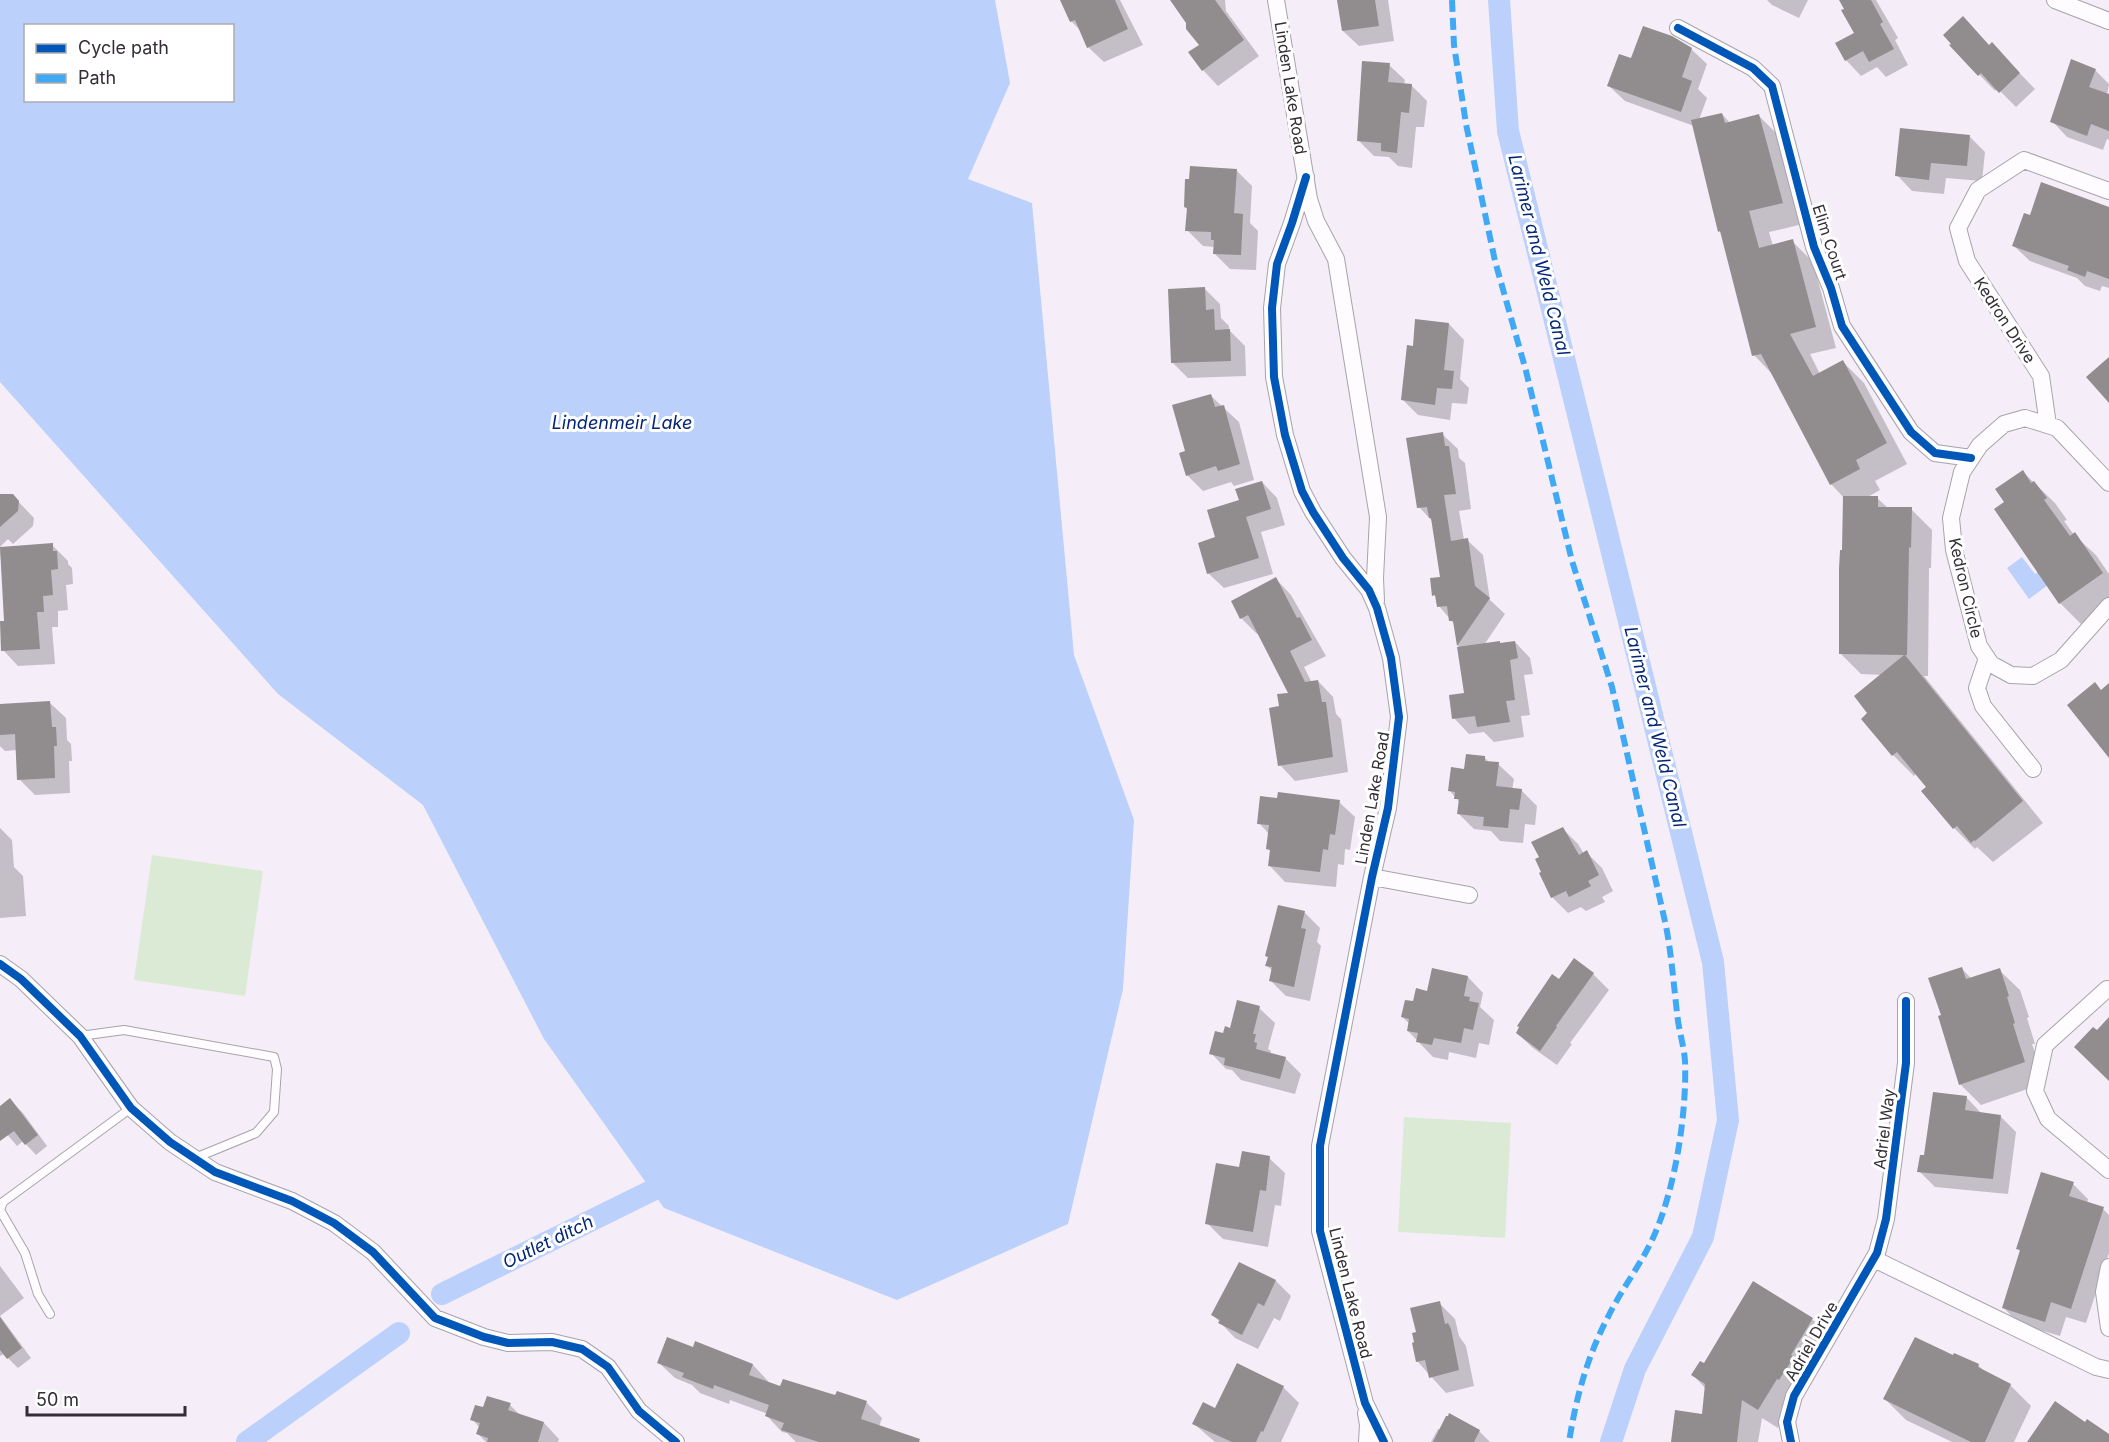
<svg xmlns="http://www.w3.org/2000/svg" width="2109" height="1442" font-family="Inter,sans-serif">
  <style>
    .green { fill: #dbead5 }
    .water { fill: #bcd0fc; fill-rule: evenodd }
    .shadow { fill: #0003 }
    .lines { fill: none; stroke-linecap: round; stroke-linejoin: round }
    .canal { stroke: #bcd0fc; stroke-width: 22 }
    .building { fill: #918c8e }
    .service-casing { stroke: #a7a3aa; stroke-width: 10 }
    .minor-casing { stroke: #a7a3aa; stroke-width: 18 }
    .service { stroke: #fefcfe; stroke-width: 8 }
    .minor { stroke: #fefcfe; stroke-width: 16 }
    .quiet { stroke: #3fa9f5; stroke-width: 6; stroke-dasharray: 12 6; stroke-linecap: butt }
    .cycleway-casing { stroke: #fff; stroke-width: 11 }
    .cycleway { stroke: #0057b8; stroke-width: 8 }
    .labels { text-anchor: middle; stroke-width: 6; stroke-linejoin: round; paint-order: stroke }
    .street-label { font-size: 16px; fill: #332e36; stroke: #fff }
    .water-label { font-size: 18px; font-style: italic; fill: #032676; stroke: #fff }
  </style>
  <rect width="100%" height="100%" fill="#f5eef9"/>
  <path class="green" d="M152,855L263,871L245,996L134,980Z
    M1404,1117L1511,1123L1505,1238L1398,1232Z"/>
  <path class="water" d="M0,0H995L1010,83L968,179L1032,203L1074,655L1134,820L1123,989L1068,1224L897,1300L664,1208L544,1039L423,805L278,694L0,382ZM26,26H232V100H26Z
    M2022,557L2035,574L2042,569L2052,582L2029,599L2007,568Z"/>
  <path class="shadow" d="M1062,0H1120L1143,45L1104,62L1088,47L1082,32L1071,21Z
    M1172,0H1225L1226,11L1259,56L1218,86L1203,70L1201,45Z
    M1339,0H1388L1394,41L1359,46L1343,31Z
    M1767,0H1808L1799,18L1772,5Z
    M1841,0H1876L1898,38L1895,40L1908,65L1886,77L1877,67L1861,76L1846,60L1856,34Z
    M1951,45L1989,46L2007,60L2035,89L2016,107L1997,88L1995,91Z
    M1691,49L1707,64L1698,89L1707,98L1699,120L1722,114L1730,123L1759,116L1780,137L1803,224L1769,232L1773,246L1792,241L1813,262L1836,348L1810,354L1820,374L1843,362L1864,383L1907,464L1875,481L1880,490L1866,498H1877L1888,508L1911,509L1932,530L1931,568H1929L1928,676H1924L2043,823L1993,862L1977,847L1975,849L1954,828L1923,791L1929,787L1917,773L1914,776L1893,755L1870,714L1883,675L1861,674L1840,653L1844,498L1831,484L1774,376L1754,355L1722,233L1719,231L1694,126L1625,101L1609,86L1632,60Z
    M1389,65L1405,80L1404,85H1411L1427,101L1424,127H1416L1412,168L1398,166L1389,157L1374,156L1358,140Z
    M2095,70L2109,84L2107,95L2109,96V140L2107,139L2103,150L2067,137L2052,121Z
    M1969,136L1985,152L1982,181L1946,178L1944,194L1912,191L1897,175Z
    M1236,170L1252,186L1250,223L1258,231L1256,270L1230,269L1214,253L1215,247L1203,246L1187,230L1188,210L1185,207Z
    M2109,209V288L2102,286L2100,291L2085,286L2077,278L2030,261L2014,246L2031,216Z
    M1205,289L1220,304L1221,318L1229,326V330L1245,346L1246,376L1188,378L1173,363Z
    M1449,324L1464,340L1460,379L1469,388L1467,404L1452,403L1450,420L1418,415L1402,399L1414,348Z
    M1210,395L1239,422L1254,480L1234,486L1231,482L1203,491L1187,475V452Z
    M1442,434L1458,449L1459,458L1465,463L1471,509L1459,511L1464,540H1467L1483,555L1490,600L1505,614L1484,645L1515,642L1530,658L1533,674L1524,675L1530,715L1521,716L1524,737L1494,742L1484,732L1469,734L1454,718L1465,694L1461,648L1458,646L1455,625L1439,606L1438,599L1434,595L1442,578L1433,522L1419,507Z
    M2023,472L2055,503L2067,520L2064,521L2074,535L2096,555L2109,574V604L2081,624L2060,603L2006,502Z
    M1262,482L1277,498L1285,525L1261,532L1273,574L1224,588L1208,573L1217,538L1241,501Z
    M12,495L34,518L33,526L13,544L8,539L0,547V499Z
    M52,545L68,561V564L72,568L73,584L66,585L68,610L58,611V627H52L55,664L18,666L3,650L6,623L0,548Z
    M1276,579L1291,595L1326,656L1304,667L1312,683L1318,681L1333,697L1336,714L1341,719L1348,772L1295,781L1280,765L1281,707L1290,694L1259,633L1257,634L1241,618Z
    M50,703L66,718L67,740L71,744L72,761H69L70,793L35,795L19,779L17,750L5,751L0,746V705Z
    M1485,758L1490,763L1498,764L1514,779L1512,790H1521L1537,806L1535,825L1525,824L1523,843L1500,841L1491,831L1474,829L1459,814L1460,803L1450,791L1465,770Z
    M1339,802L1355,817L1350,850L1345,849L1344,865L1338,864L1336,887L1285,882L1270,866L1271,852L1268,848L1269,834L1259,823Z
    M0,828L12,840L14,867L23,876L26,916L0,918Z
    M1563,829L1578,844L1584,854L1586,852L1602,868L1613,891L1602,897L1605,902L1586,911L1581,907L1568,913L1552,897Z
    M1304,912L1320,928L1317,942L1321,946L1310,1001L1286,996L1271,981L1273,971L1267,966L1269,958L1266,956Z
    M1574,960L1593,974L1609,990L1570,1043L1572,1044L1557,1065L1533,1048L1517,1033Z
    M1961,968L1972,979L1999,970L2020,990L2029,1017L2027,1018L2035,1044H2032L2045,1083L1981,1105L1960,1084L1943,1016Z
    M1468,977L1483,993L1480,1007L1494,1020L1489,1045L1479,1043L1476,1058L1449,1052L1448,1060L1433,1057L1408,1031L1410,1024L1402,1017L1415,1003L1428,992Z
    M1259,1008L1275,1023L1268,1049L1271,1051L1270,1054L1285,1058L1301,1074L1295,1094L1241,1080L1232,1070L1226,1069L1211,1053L1231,1030Z
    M1966,1097L1982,1114L2000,1116L2016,1132L2008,1194L1935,1187L1919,1171L1926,1157Z
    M13,1103L23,1113L47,1146L36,1155L23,1141L17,1146L0,1126V1113Z
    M1269,1158L1285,1173L1281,1206L1275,1205L1268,1247L1223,1239L1207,1223L1240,1168Z
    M2073,1184L2088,1199L2087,1204L2103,1209L2109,1215V1253L2086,1323L2066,1317L2060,1336L2019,1324L2004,1308L2021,1252L2018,1249Z
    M0,1266L24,1298L0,1316L31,1358L18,1368L4,1354L0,1356Z
    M1276,1281L1291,1296L1280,1321L1274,1318L1258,1349L1235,1338L1213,1315Z
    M1754,1283L1812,1319L1832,1339L1778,1428L1762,1418L1758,1442H1672L1704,1416L1706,1389L1693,1375L1705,1365Z
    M1439,1303L1455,1319L1459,1336L1466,1346L1474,1386L1446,1393L1417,1361V1334Z
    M696,1343L753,1365L768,1381L767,1383L781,1388L836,1396L838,1393L867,1403L882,1418L879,1427L921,1442H796L787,1433L782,1432L767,1416L768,1414L730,1400L729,1404L700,1393L692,1385L675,1378L659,1363L694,1349Z
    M1954,1357L1978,1365L1986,1373L2010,1385L2031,1406L2014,1442H1952L1906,1420L1885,1399Z
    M1283,1387L1299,1403L1281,1442H1215L1194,1424L1215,1410Z
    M510,1405L520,1415L544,1423L559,1439L558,1442H486L478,1434L480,1428L472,1419L484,1409Z
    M1438,1429L1479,1431L1490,1442H1431Z"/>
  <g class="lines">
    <path class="canal" d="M1499,0L1508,131L1713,962L1728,1120L1703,1237L1635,1369L1611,1442
      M442,1294L653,1190
      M247,1442L399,1333"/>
  </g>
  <path class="building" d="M1060,0H1115L1128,29L1087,48L1075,20L1070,22Z
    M1170,0H1215L1244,40L1202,71L1188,52L1199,45L1186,29V23Z
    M1337,0H1375L1379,26L1342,31Z
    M1839,0H1871L1883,22L1880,24L1894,49L1869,62L1863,51L1845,61L1835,43L1854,33L1841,10L1844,9Z
    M1963,16L1989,45L1992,42L2020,73L1999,93L1981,73L1978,76L1949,45L1951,44L1943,35Z
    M1643,26L1672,36L1692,48L1682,77L1692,81L1681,112L1607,86L1619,54L1631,58Z
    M2071,59L2096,69L2089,87L2109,94V131L2091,124L2087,136L2050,122Z
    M1362,61L1390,63L1388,82L1412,84L1409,113L1401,112L1397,153L1381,151V143L1357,141Z
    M1722,113L1725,123L1759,114L1783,203L1749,211L1759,248L1793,239L1816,327L1790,334L1813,376L1843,360L1887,443L1856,460L1860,469L1830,485L1761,354L1752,356L1720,231L1718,232L1691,120Z
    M1900,128L1970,135L1967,166L1931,163L1929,180L1895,176Z
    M1190,166L1237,169L1234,213L1243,214L1241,255L1213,254L1214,240H1211V232L1185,231L1187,208L1184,207L1185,179H1189Z
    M2041,182L2109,207V279L2087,271L2085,277L2067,270L2069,266L2012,246L2024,213L2030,215Z
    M1205,287L1206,310L1214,309L1215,330L1230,329L1231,361L1171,363L1168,289Z
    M1415,319L1449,323L1444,370L1454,371L1452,389L1437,388L1435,405L1401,400L1407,345L1413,346Z
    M2109,357V403L2086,377Z
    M1211,394L1215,407L1224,405L1240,464L1218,471L1216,466L1186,476L1179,453L1185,451L1172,405Z
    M1443,432L1445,446H1449L1456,494L1444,495L1451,541L1468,538L1475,586L1490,598L1457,646L1453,621H1449L1447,606L1437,607L1435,595L1432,596L1430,578L1440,577L1431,518H1429L1427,507L1417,508L1406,438Z
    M2023,470L2031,483L2034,481L2047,498L2044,500L2070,536L2075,532L2103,573L2059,604L1994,509L2004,502L1995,489Z
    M1262,481L1271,509L1246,517L1259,558L1207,574L1198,543L1215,537L1207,510L1239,500L1235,489Z
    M0,494H13L19,501L18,511L0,527Z
    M1843,496H1878V507H1912L1911,548L1909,547L1907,655H1905L2023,801L1975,841L1974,840L1971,843L1957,826L1953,829L1921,791L1926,787L1897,752L1892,756L1861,719L1867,713L1854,696L1904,655L1839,654V569L1840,550H1842Z
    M53,543V551H57L58,569L51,570L53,595L43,596L44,612H37L40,649L1,651L0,621H4L0,547Z
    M1276,577L1297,618L1300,617L1312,640L1290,651L1305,682L1318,680L1322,702H1326L1333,757L1278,766L1269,708L1279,706L1277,694L1288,693L1248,615L1240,619L1231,601Z
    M1500,641V643L1515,641L1518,658L1510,660L1515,700L1506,701L1510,722L1477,727L1475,716L1452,719L1449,695L1464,693L1457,647Z
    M2095,682L2101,690L2109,683V758L2067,705Z
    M50,701L52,727H56L57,746H54L55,778L17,780L15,734L0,735V704Z
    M1466,754L1485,756V761L1499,762L1496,786L1522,789L1519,810L1510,809L1508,828L1483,826L1484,817L1457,814L1459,799H1454L1455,792L1448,791L1451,767L1464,769Z
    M1278,792L1340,800L1335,835L1330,834L1328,850L1323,849L1320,872L1268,866L1270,850L1266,849L1269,825L1257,824L1260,796L1277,798Z
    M1563,827L1579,855L1587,850L1599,875L1588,881L1591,886L1569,897L1566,891L1551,898L1539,873L1541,872L1535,859L1539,857L1531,842Z
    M1278,905L1305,911L1301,928L1306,929L1294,987L1269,981L1272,967L1265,966L1268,957L1265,956Z
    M1574,958L1594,973L1556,1026L1557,1027L1540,1051L1516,1033L1519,1027L1517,1026L1552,974L1559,979Z
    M1962,967L1966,979L2000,968L2009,996L2007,997L2015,1023L2013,1024L2025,1062L1959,1085L1938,1016L1941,1015L1928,978Z
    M1432,968L1468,976L1464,996L1470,997L1469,1001L1479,1003L1473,1030L1464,1028L1461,1043L1434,1038L1432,1045L1416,1042L1418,1033L1407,1031L1409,1019L1401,1017L1405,1000L1413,1001L1416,988L1427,991Z
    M1237,1000L1260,1006L1253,1034H1256L1254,1042L1257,1043L1256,1049L1286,1057L1280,1079L1224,1065L1225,1058L1209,1054L1215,1031L1223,1033L1225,1026L1230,1028Z
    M2109,1017V1081L2074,1047L2093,1027L2097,1030Z
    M1933,1092L1967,1096L1965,1110L2001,1115L1993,1179L1917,1172L1920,1155H1924Z
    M10,1098L38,1135L25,1145L14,1131L0,1141V1106Z
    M1242,1151L1270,1156L1266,1191L1260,1190L1253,1232L1205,1224L1216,1163L1239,1167Z
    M2041,1172L2074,1182L2069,1196L2104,1207L2071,1309L2051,1302L2045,1322L2002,1308L2020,1250L2016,1249Z
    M1239,1262L1276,1280L1264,1306L1258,1303L1242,1335L1218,1323L1220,1320L1211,1315Z
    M1753,1281L1813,1318L1791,1355L1794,1357L1779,1380L1777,1379L1758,1410L1742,1400L1737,1442H1671L1675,1410L1702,1414L1705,1384L1691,1375L1700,1361L1704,1363Z
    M1440,1301L1445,1324L1448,1323L1451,1329L1459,1370L1429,1378L1425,1360L1416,1362L1412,1343L1414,1342L1412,1333L1416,1332L1410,1308Z
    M0,1317L22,1348L7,1359L0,1350Z
    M667,1337L693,1347L695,1341L753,1364L749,1375L780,1386L783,1379L835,1395L837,1391L867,1401L861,1419L920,1439L919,1442H819L781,1430L784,1423L765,1416L769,1405L714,1385L713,1389L682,1377L684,1373L657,1363Z
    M1915,1337L1953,1355L1954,1353L1979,1364L1978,1367L2011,1384L1985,1442H1971L1883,1399Z
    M1237,1363L1284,1386L1263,1432L1261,1431L1256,1442H1232L1192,1424L1203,1402L1215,1408Z
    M487,1396L511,1403L508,1410L544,1422L538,1442H487L488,1438L476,1434L480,1423L470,1420L475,1405L483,1407Z
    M2055,1401L2085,1422L2087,1419L2109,1434V1442H2027Z
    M1449,1413L1480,1430L1474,1442H1433L1446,1416H1448Z"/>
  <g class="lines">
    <g class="service-casing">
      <path id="service" d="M80,1036L124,1030L274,1057L277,1069L274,1112L256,1133L195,1158
        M50,1314L38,1294L25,1253L0,1210L3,1202L131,1108"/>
    </g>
    <g class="minor-casing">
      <path id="minor" d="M1276,0L1309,199L1316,221L1336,259L1378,517L1375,578L1376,601
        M2055,0L2109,21
        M1678,28L1753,68L1772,86L1814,247L1831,288L1842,326L1911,432L1935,453L1971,458
        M1306,177L1292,223L1277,264L1272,308L1274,377L1285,435L1302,491L1313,512L1343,558L1369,590L1377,608L1391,658L1399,717L1388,808L1372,877L1320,1146V1231L1365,1403L1384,1442
        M2048,425L2041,376L1967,261L1958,228L1978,190L2024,160L2109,191
        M2109,483L2057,428L2025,418L2004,424L1980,445L1962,472L1951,518L1954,550L1979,646L1991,664L2011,675L2033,676L2061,660L2109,606
        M1987,658L1977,688L1983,706L2033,769
        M1372,877L1469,895
        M0,964L21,979L80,1036L131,1108L170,1142L215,1172L292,1201L334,1223L373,1252L435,1318L484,1337L508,1343L552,1342L582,1349L608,1367L639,1411L676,1442
        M2107,989L2045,1045L2035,1091L2048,1119L2109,1170
        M1874,1259L2096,1367L2109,1370
        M2109,1267L2104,1292L2109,1328
        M1366,1413L1368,1425L1367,1442
        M1791,1442L1787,1422L1794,1396L1877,1253L1886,1219L1906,1063V1001"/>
    </g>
    <use href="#service" class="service"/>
    <use href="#minor" class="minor"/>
    <path class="quiet" d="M1452,0L1454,45L1466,124L1495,261L1526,371L1572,561L1612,687L1666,926C1672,958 1674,989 1678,1021C1680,1034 1684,1047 1685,1061C1687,1114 1675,1190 1653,1238C1640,1266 1621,1290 1608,1317C1587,1357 1576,1398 1569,1442"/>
    <g class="cycleway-casing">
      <path id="cycleway" d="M1678,28L1753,68L1772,86L1814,247L1831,288L1842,326L1911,432L1935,453L1971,458
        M1306,177L1292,223L1277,264L1272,308L1274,377L1285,435L1302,491L1313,512L1343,558L1369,590L1377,608L1391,658L1399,717L1388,808L1372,877L1320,1146V1231L1365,1403L1384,1442
        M0,964L21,979L80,1036L131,1108L170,1142L215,1172L292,1201L334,1223L373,1252L435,1318L484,1337L508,1343L552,1342L582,1349L608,1367L639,1411L676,1442
        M1791,1442L1787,1422L1794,1396L1877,1253L1886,1219L1906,1063V1001"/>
    </g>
    <use href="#cycleway" class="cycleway"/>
  </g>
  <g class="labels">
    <g class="street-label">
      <text transform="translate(1291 88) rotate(81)" y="6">Linden Lake Road</text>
      <text transform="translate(1830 242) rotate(72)" y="6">Elim Court</text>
      <text transform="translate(2005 320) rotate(57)" y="6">Kedron Drive</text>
      <text transform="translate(1966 588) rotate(77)" y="6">Kedron Circle</text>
      <text transform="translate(1372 798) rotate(-80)" y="6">Linden Lake Road</text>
      <text transform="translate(1884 1129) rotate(-83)" y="6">Adriel Way</text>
      <text transform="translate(1351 1293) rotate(76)" y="6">Linden Lake Road</text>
      <text transform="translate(1811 1341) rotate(-60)" y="6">Adriel Drive</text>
    </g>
    <g class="water-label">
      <text transform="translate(1539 255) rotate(76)" y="6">Larimer and Weld Canal</text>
      <text x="622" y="429">Lindenmeir Lake</text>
      <text transform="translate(1655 727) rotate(76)" y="6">Larimer and Weld Canal</text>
      <text transform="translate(548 1242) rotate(-26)" y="6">Outlet ditch</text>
    </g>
  </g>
  <rect x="24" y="24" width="210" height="78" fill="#ffffff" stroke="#adabaf" stroke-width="1.5"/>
  <rect x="36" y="44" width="30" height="9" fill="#0057b8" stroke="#adabaf" stroke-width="1.5"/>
  <text x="78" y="54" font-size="18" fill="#332e36">Cycle path</text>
  <rect x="36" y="74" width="30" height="9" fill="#3fa9f5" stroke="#adabaf" stroke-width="1.5"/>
  <text x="78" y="84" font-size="18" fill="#332e36">Path</text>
  <path d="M27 1406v9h158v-9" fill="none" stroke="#332e36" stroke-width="3"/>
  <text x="36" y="1406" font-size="18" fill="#332e36" stroke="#ffffff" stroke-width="4.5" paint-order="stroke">50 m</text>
</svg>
